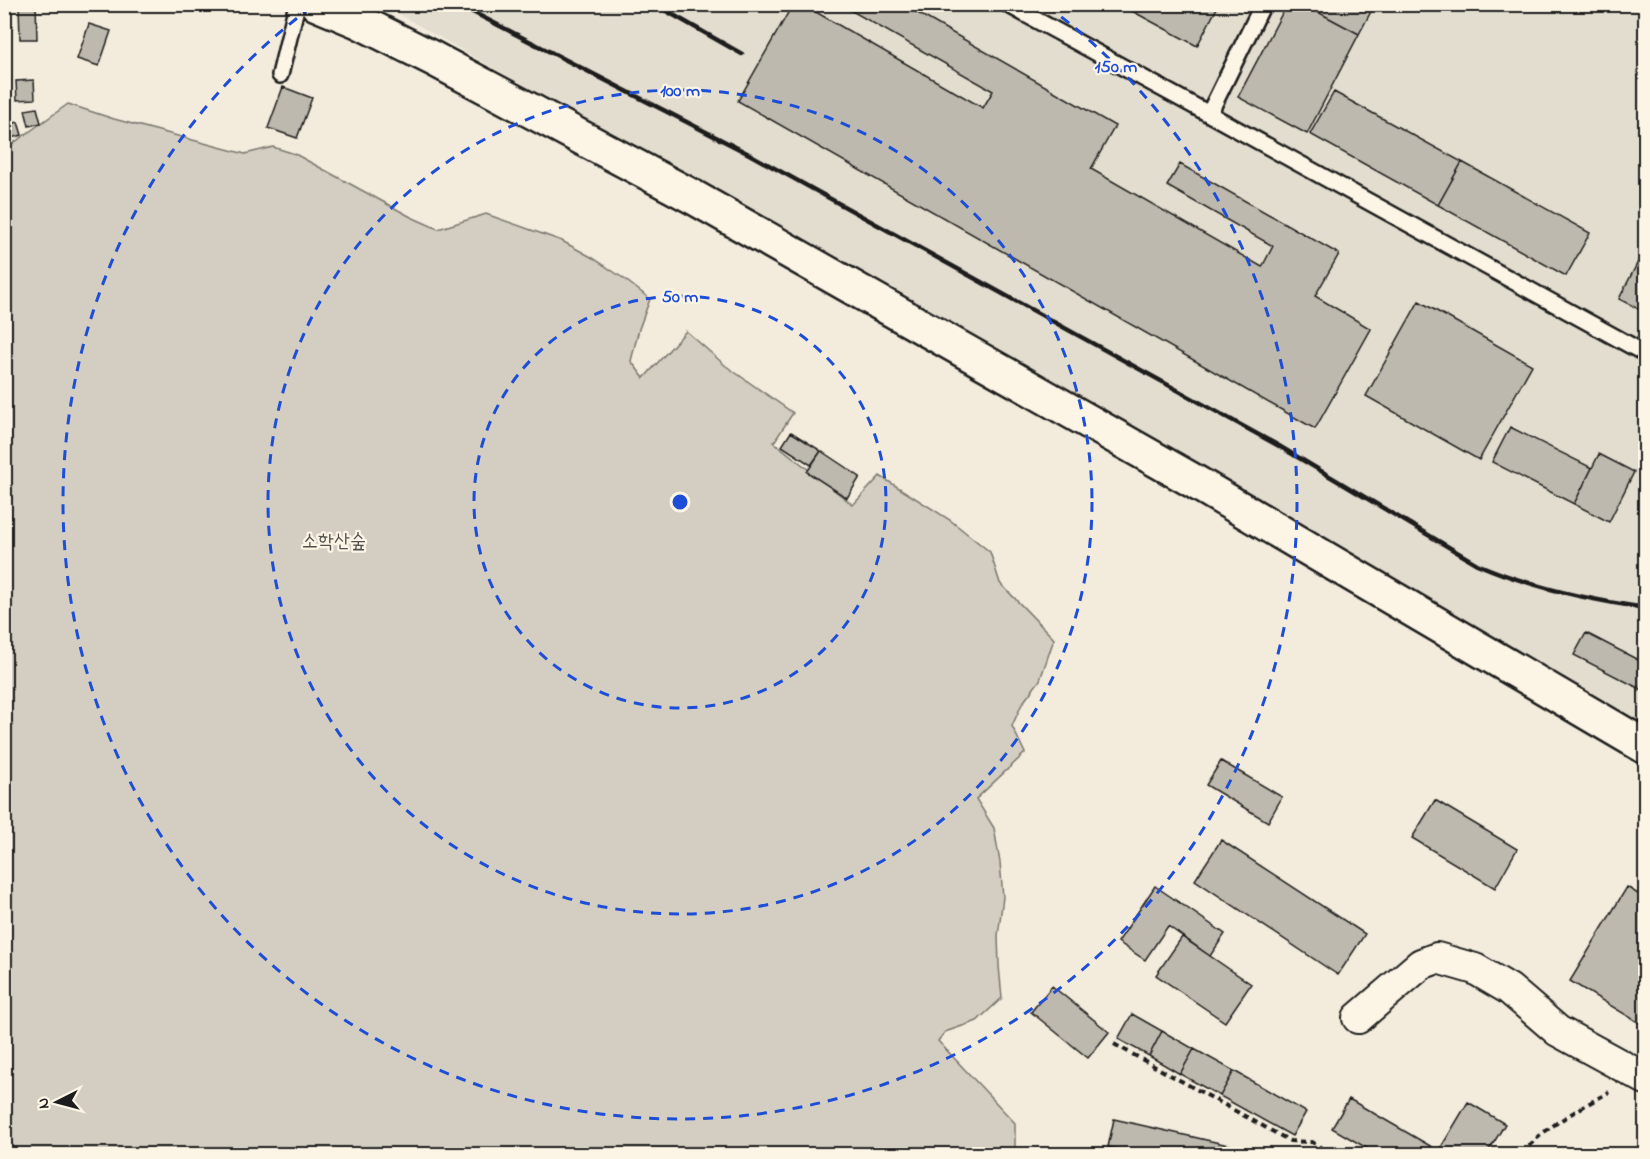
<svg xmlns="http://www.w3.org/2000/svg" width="1650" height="1159" font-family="'Indie Flower','Poor Story',sans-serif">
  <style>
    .built { fill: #e3ddcf }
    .green { fill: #d3cec1; stroke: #78756e; stroke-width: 1.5 }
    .building { fill: #beb9ae; stroke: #1c1c1c; stroke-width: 1.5 }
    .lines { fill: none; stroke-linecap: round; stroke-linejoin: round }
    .lane-casing { stroke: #1c1c1c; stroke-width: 20 }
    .street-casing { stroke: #1c1c1c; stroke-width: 34 }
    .secondary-casing { stroke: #1c1c1c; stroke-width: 38 }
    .path { stroke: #1c1c1c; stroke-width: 4; stroke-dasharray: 6 4.5; stroke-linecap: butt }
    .lane { stroke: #fcf5e5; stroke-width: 15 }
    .street { stroke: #fcf5e5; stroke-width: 30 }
    .secondary { stroke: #fcf5e5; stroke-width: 33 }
    .rail { stroke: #1c1c1c; stroke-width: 4.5 }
    .ring { fill: none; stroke: #1d4ed8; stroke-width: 3; stroke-dasharray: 10 8 }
    .labels { text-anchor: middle; stroke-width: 4.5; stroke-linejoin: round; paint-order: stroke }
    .park-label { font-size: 20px; fill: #53514e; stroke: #fcf5e5 }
    .centre { fill: #1d4ed8; stroke: #fcf5e5; stroke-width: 3 }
    .ring-label { font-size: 18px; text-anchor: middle; font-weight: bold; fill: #1d4ed8; stroke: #fcf5e5; stroke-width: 4.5; stroke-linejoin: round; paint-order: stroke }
  </style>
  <rect width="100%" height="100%" fill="#f3ecdd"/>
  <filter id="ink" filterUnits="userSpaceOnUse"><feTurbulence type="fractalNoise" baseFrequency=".0167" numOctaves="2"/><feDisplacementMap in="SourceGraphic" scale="12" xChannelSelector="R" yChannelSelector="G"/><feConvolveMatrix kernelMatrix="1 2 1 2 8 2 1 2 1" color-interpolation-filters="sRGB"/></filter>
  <g filter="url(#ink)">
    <path class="built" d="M383,5H1645V727Z"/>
    <path class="green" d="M68,104L114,119L245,154L273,147L295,154L411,217L438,229L486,214L562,241L593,258L623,278L650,299L639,329L631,361L644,378L686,331L726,366L793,413L774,442L853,505L880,476L950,520L990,552L1000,583L1054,639L1040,680L1022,704L1012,726L1025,753L976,799L994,828L1000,862L1003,897L998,936L999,966L1002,998L977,1021L945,1032L938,1041L1015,1123V1154H5L4,150Z"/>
    <path class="building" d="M19,4H36L37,39H20Z
      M793,4H802L983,108L993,91L843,6L902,4L1115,126L1091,169L1262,267L1273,246L1167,186L1180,164L1339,254L1315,296L1371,329L1315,429L738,101Z
      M1119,4H1219L1197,46Z
      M1287,4H1303L1359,34L1307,134L1238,97Z
      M1303,4H1375L1359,34Z
      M89,24L111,31L99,66L77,59Z
      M34,80L35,99L17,100L16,81Z
      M283,87L312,98L297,138L268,128Z
      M1334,92L1462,162L1438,205L1310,134Z
      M37,108L41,123L29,126L25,110Z
      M18,122L22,135L4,140V126Z
      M1462,162L1590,233L1566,276L1438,205Z
      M1640,258L1646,261V313L1619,299Z
      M1419,301L1532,365L1479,460L1366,396Z
      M1510,427L1592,468L1574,504L1492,462Z
      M791,432L821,451L811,465L782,446Z
      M821,451L860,477L847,498L807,472Z
      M1599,454L1634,472L1609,522L1574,504Z
      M1586,633L1646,664V692L1574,655Z
      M1221,761L1282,797L1268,822L1206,785Z
      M1435,800L1517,849L1495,888L1412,838Z
      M1221,840L1365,934L1338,975L1195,880Z
      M1155,886L1225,934L1210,956L1168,926L1145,960L1118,942Z
      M1627,887L1646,899V1027L1570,981Z
      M1182,937L1251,984L1225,1022L1156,975Z
      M1052,986L1109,1032L1088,1058L1031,1012Z
      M1132,1014L1162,1031L1149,1056L1118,1039Z
      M1162,1031L1194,1049L1180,1074L1149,1056Z
      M1194,1049L1234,1071L1220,1096L1180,1074Z
      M1234,1071L1306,1112L1292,1136L1220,1096Z
      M1349,1099L1439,1151L1437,1154H1377L1332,1128Z
      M1468,1102L1505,1124L1487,1154H1437Z
      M1114,1119L1268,1154H1139L1108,1147Z"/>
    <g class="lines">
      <g class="lane-casing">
        <path id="lane" d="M1007,4L1209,114L1646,354
          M280,75L297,4
          M1209,114L1263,4"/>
      </g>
      <g class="street-casing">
        <path id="street" d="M1358,1018L1421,964L1437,958L1475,969L1509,989L1558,1031L1646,1079"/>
      </g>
      <g class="secondary-casing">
        <path id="secondary" d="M317,4L358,21L432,58L695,198L1190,479L1646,747"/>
      </g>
      <path class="path" d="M1114,1044L1290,1141L1312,1142L1332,1154
        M1522,1154C1543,1127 1580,1109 1609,1092"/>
      <use href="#lane" class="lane"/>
      <use href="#street" class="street"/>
      <use href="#secondary" class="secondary"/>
      <path class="rail" d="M457,4L749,154L1279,446L1477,564C1530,587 1589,600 1646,608
        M654,4L742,54"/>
    </g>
  </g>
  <g class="ring">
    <circle cx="680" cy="502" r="206"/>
    <circle cx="680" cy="502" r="412"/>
    <path d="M1047 6A617 617 0 1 1 313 6"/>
  </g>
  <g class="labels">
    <g class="park-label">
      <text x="334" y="547">소학산숲</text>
    </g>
  </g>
  <circle cx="680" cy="502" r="9" class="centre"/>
  <g class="ring-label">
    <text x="1116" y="72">150 m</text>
    <text x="680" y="96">100 m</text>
    <text x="680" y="302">50 m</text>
  </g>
  <rect width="1650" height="1159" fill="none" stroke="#fcf5e5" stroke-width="24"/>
  <rect x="12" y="12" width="1626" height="1135" fill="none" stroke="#1c1c1c" stroke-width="2" filter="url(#ink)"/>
  <g transform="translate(57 1102) rotate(264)" stroke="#fcf5e5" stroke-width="4.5" paint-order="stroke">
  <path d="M0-4.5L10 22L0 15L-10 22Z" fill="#1c1c1c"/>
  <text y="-9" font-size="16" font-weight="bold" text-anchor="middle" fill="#1c1c1c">N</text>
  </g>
</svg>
